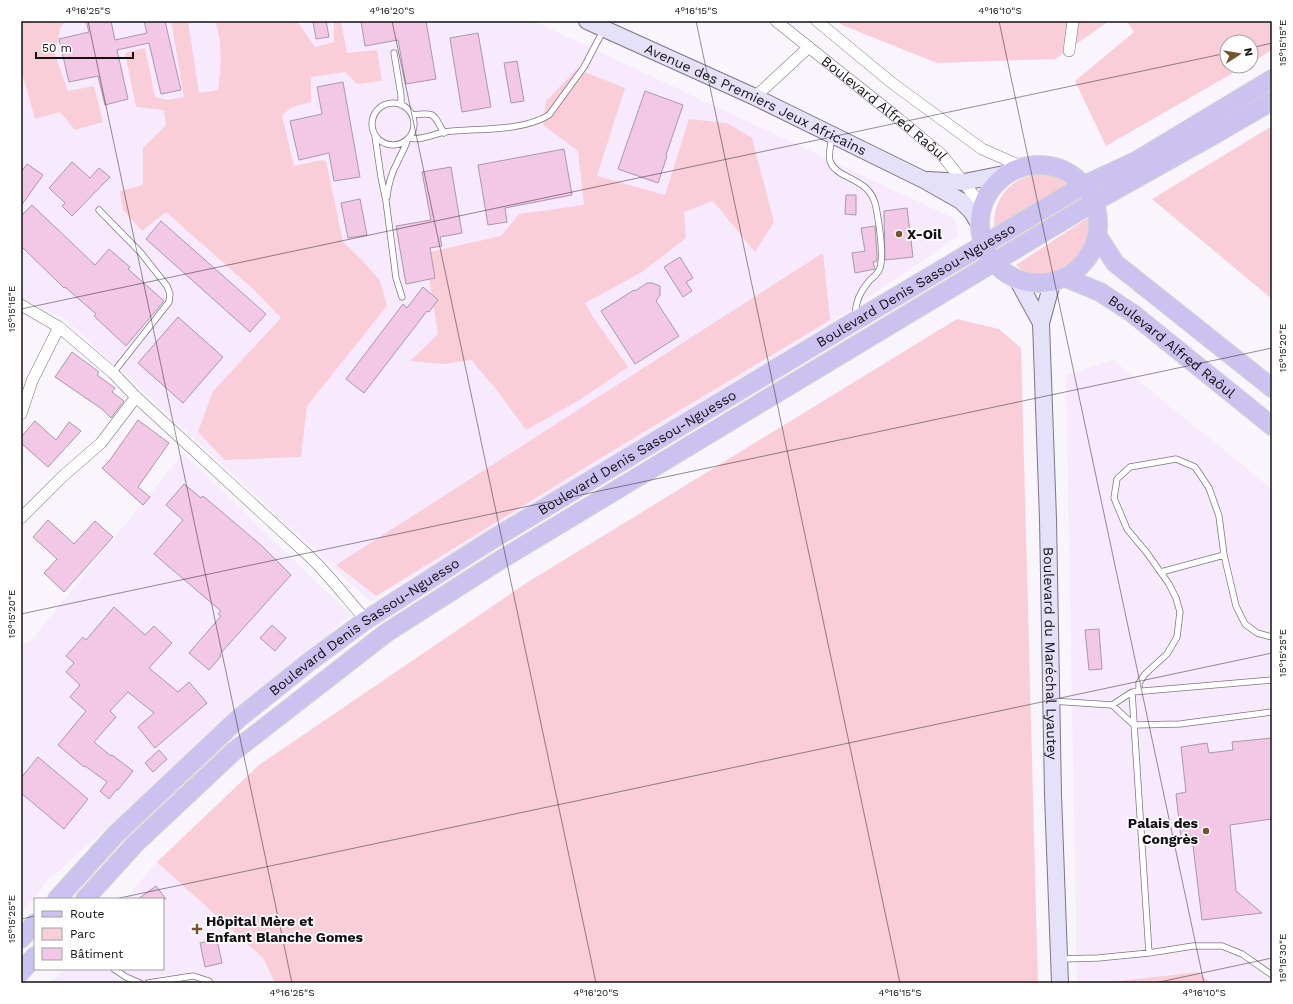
<svg xmlns="http://www.w3.org/2000/svg" width="1293" height="1004" font-family="'Work Sans',sans-serif">
  <style>
    .built { fill: #f7eafd }
    .green { fill: #f9ced9 }
    .building { fill: #f3c7e6; stroke: #a999a4 }
    .lines { fill: none; stroke-linecap: round; stroke-linejoin: round }
    .lane-casing { stroke: #7f7584; stroke-width: 7 }
    .street-casing { stroke: #7f7584; stroke-width: 12 }
    .secondary-casing { stroke: #7f7584; stroke-width: 18 }
    .primary-casing { stroke: #d5d4d5; stroke-width: 20 }
    .lane { stroke: #fff; stroke-width: 5.5 }
    .street { stroke: #fff; stroke-width: 11 }
    .secondary { stroke: #e5e1f8; stroke-width: 16 }
    .primary { stroke: #cbc2f0; stroke-width: 18 }
    .ticks { fill: none; stroke: #130f14; stroke-width: 1; stroke-opacity: 0.45 }
    .poi-dot { fill: #76532c; stroke: #fff; stroke-width: 1.5 }
    .labels { text-anchor: middle; stroke-width: 3.5; stroke-linejoin: round; paint-order: stroke }
    .street-label { font-size: 14px; fill: #130f14; stroke: #fff }
    .poi-label { font-size: 14px; font-weight: bold; fill: #130f14; stroke: #fff; text-anchor: start }
    .neatline { fill: none; stroke: #130f14; stroke-width: 1.5 }
    .ticks-label { font-size: 10px; text-anchor: middle; fill: #130f14 }
  </style>
  <rect width="100%" height="100%" fill="#faf4fd"/>
  <path class="built" d="M21,21H534L955,219L958,236L835,320L371,602L66,320L21,298Z
    M1113,360L1272,489V983H1211L1198,972L1102,983H1077L1066,375Z
    M183,453L351,615L48,880L21,915V644L29,643Z
    M157,862L263,958L275,983H51L64,969H163V899H125Z"/>
  <path class="green" d="M21,21H66L60,28L55,55L68,91L94,86L103,122L75,130L60,112L35,119L23,76H21Z
    M171,21H188L199,93L218,90C221,67 223,43 215,21H297L315,47L334,42V22L341,21L347,53L377,50L382,81L357,84L345,72L311,77V102L292,107L282,115L294,166L322,160L326,161L343,242L363,261L380,281L387,306L307,406L301,457L225,460L198,432L213,391L281,318L253,289L166,212L142,231L123,210L120,191L143,185V148L166,125L164,110L136,107L125,53L145,48L155,97L168,100L184,97Z
    M838,21H1109L1055,59L937,63L842,25Z
    M1127,21H1272V50L1251,63V42H1227V66H1245L1106,146L1075,81L1134,32Z
    M577,69L625,88L597,176L665,195L689,119L727,123L752,138L774,222L755,252L713,201L684,212L686,238L642,272L585,303L591,314L628,367L578,401L526,430L496,389L471,360L443,364L410,361L438,334L425,253L501,236L519,214L584,205L578,151L543,125L546,101Z
    M1272,126V299L1152,199Z
    M1034,175H1055L1069,184L994,229C993,202 1006,181 1034,175Z
    M1089,217C1102,255 1045,294 1016,265Z
    M823,253L830,320L604,456L376,596L336,565Z
    M957,319L999,329L1021,348L1038,983H275L263,958L157,862L259,765L528,582Z
    M1198,972L1211,983H1102Z"/>
  <path class="building" d="M86,21H111L115,40L147,33L144,21H165L181,90L161,94L149,43L117,50L128,99L105,105L98,76L69,82L59,39L89,32Z
    M313,21H326L329,37L316,39Z
    M361,21H426L436,79L406,84L398,40L365,46Z
    M478,33L491,107L462,112L450,38Z
    M517,61L524,101L511,103L504,63Z
    M343,82L360,177L334,181L329,153L299,160L290,121L322,114L317,87Z
    M645,91L683,105L666,155L667,156L658,183L618,169Z
    M564,149L572,195L505,208L507,222L488,225L478,165Z
    M72,162L90,178L99,168L110,177L72,216L62,206L65,203L49,188Z
    M27,164L43,175L21,206V172Z
    M451,167L462,233L440,237L442,246L430,248L435,278L406,284L396,226L431,220L422,172Z
    M846,195H856V215L845,214Z
    M360,199L367,235L348,238L341,203Z
    M32,205L95,265L109,249L130,267L128,269L164,301L126,346L94,316L96,314L65,287L64,288L21,246V216Z
    M907,208L913,257L885,260L884,211Z
    M161,221L266,314L250,332L146,239Z
    M875,226L877,255V261L873,262L875,269L855,273L852,253L865,251L861,228Z
    M680,257L693,278L686,282L692,291L683,297L664,267Z
    M647,283H652L660,286V295L656,301L679,336L635,364L601,311L634,290L635,291Z
    M423,287L438,300L429,312L427,311L364,393L346,379L403,304L407,308Z
    M178,317L223,357L183,403L138,363Z
    M72,352L99,372L97,375L115,388L112,392L124,401L111,418L102,409L55,377Z
    M138,420L169,443L138,487L150,497L143,505L102,468L110,460Z
    M35,421L56,440L69,422L81,431L48,467L21,443V437Z
    M184,484L201,498L203,496L262,546L291,575L220,654L221,656L209,670L189,653L221,616L218,614L221,611L154,554L183,520L166,505Z
    M48,520L74,544L95,521L113,537L64,592L44,573L57,559L33,537Z
    M114,607L145,635L154,626L172,643L149,668L178,692L189,682L207,703L155,748L138,727L154,713L128,692L110,711L116,717L94,742L111,756L112,755L133,771L118,790L117,789L109,799L100,791L107,782L85,766L84,767L58,745L86,711L70,697L80,685L66,672L74,663L66,656L83,637L86,640Z
    M272,625L286,638L275,651L260,638Z
    M1099,629L1102,669L1089,670L1085,630Z
    M1272,738V819L1230,825L1236,891L1262,913L1202,920L1192,837L1181,839L1176,794L1186,792L1181,747L1207,743L1209,753L1233,750L1232,742Z
    M159,750L167,759L153,772L145,763Z
    M38,757L88,799L64,829L21,793V778Z
    M156,886L166,899H138Z
    M217,940L222,963L205,967L200,943Z"/>
  <g class="lines">
    <g class="lane-casing">
      <path id="lane" d="M394,53L401,95V105
        M372 124a21 21 0 1 1 42 0a21 21 0 1 1-42 0Z
        M412,115C435,112 433,113 444,133
        M375,136L381,177L386,201L396,278L402,297
        M832,137C831,145 828,153 830,161C837,181 870,176 876,207C879,222 884,254 880,268C878,273 874,277 870,280C860,292 856,300 855,316
        M409,138C421,141 433,134 445,132C476,128 522,132 549,115L584,67L604,29
        M387,197C388,185 392,172 398,161C401,154 405,148 407,141
        M99,210L141,253L167,286L170,294L169,302L113,373
        M1161,572L1224,555
        M1139,691V683L1145,674L1167,654L1177,637L1180,612L1176,598L1169,584L1147,553L1127,529L1114,498L1117,479L1130,467L1176,459L1195,467L1209,488L1219,516L1224,555L1236,606L1245,624L1257,633L1272,637
        M1132,692L1149,953
        M1052,701L1112,705L1132,692L1272,680
        M1112,705L1134,725L1180,724L1272,712
        M1061,959L1098,958L1149,953L1193,946H1222L1242,954L1272,975
        M114,969L126,977L140,983
        M148,983L193,976L209,981L210,983"/>
    </g>
    <g class="street-casing">
      <g id="street">
        <path id="s1" d="M776,21L899,119L942,155L982,206"/>
        <path d="M817,21L892,83L982,149L1023,167"/>
        <path d="M1069,51L1073,21"/>
        <path d="M755,97L809,47"/>
        <path d="M21,305L59,327L113,373L136,397L309,556C330,576 347,599 366,620"/>
        <path d="M21,414L32,381L59,327"/>
        <path d="M21,518L62,477L101,443L136,397"/>
      </g>
    </g>
    <g class="secondary-casing">
      <g id="secondary">
        <path id="s2" d="M587,21L755,97L924,180L961,201L972,212L979,224"/>
        <path d="M928,180L964,182L1009,173"/>
        <path d="M1018,281L1041,323"/>
        <path id="s3" d="M1052,283L1041,323L1048,519L1053,795L1060,983"/>
      </g>
    </g>
    <g class="primary-casing">
      <g id="primary">
        <circle cx="1039" cy="224" r="59"/>
        <path d="M1097,235L1115,263L1272,388"/>
        <path id="s4" d="M1066,278L1100,292L1132,313L1272,426"/>
        <path id="s5" d="M57,899L116,834L238,719L309,662L366,620L488,542L855,321L1084,185L1136,161L1272,79"/>
        <path d="M85,899L136,843L233,752L386,633L497,562L757,405L1094,202L1212,136L1272,101"/>
        <path d="M21,939L35,923"/>
        <path d="M21,972L35,956"/>
      </g>
    </g>
    <use href="#lane" class="lane"/>
    <use href="#street" class="street"/>
    <use href="#secondary" class="secondary"/>
    <use href="#primary" class="primary"/>
  </g>
  <path class="ticks" d="M88,21L292,983M392,21L596,983M696,21L900,983M999,21L1204,983M1251,48L1272,43M21,309L1227,53M21,614L1272,348M115,899L1272,653M21,919L35,916M1155,983L1272,958"/>
  <g class="poi-dot">
    <circle cx="899" cy="234" r="4"/>
    <circle cx="1206" cy="831" r="4"/>
    <path d="M195 923h4v4h4v4h-4v4h-4v-4h-4v-4h4z"/>
  </g>
  <g class="labels">
    <g class="street-label">
      <text dy="5" stroke="none"><textPath href="#s2" startOffset="186">Avenue des Premiers Jeux Africains</textPath></text>
      <text dy="5" stroke="none"><textPath href="#s1" startOffset="139">Boulevard Alfred Raôul</textPath></text>
      <text dy="5" stroke="none"><textPath href="#s5" startOffset="1061">Boulevard Denis Sassou-Nguesso</textPath></text>
      <text dy="5" stroke="none"><textPath href="#s4" startOffset="127">Boulevard Alfred Raôul</textPath></text>
      <text dy="5" stroke="none"><textPath href="#s5" startOffset="736">Boulevard Denis Sassou-Nguesso</textPath></text>
      <text dy="5" stroke="none"><textPath href="#s5" startOffset="412">Boulevard Denis Sassou-Nguesso</textPath></text>
      <text dy="5" stroke="none"><textPath href="#s3" startOffset="372">Boulevard du Maréchal Lyautey</textPath></text>
    </g>
    <g class="poi-label">
      <text x="907" y="239">X-Oil</text>
      <text x="1198" y="828" text-anchor="end">Palais des<tspan x="1198" dy="16">Congrès</tspan></text>
      <text x="206" y="926">Hôpital Mère et<tspan x="206" dy="16">Enfant Blanche Gomes</tspan></text>
    </g>
  </g>
  <rect width="1293" height="1004" fill="none" stroke="#ffffff" stroke-width="44"/>
  <rect x="34" y="898" width="130" height="72" fill="#ffffff" stroke="#a19fa1"/>
  <rect x="42" y="911" width="20" height="6" fill="#cbc2f0" stroke="#a19fa1"/>
  <text x="70" y="918" font-size="12" fill="#130f14">Route</text>
  <rect x="42" y="928" width="20" height="12" fill="#f9ced9" stroke="#a19fa1"/>
  <text x="70" y="938" font-size="12" fill="#130f14">Parc</text>
  <rect x="42" y="948" width="20" height="12" fill="#f3c7e6" stroke="#a19fa1"/>
  <text x="70" y="958" font-size="12" fill="#130f14">Bâtiment</text>
  <g transform="translate(1239 54) rotate(78)"><circle r="19" fill="#ffffff" stroke="#a19fa1"/>
  <path d="M0-3L7 15L0 10L-7 15Z" fill="#76532c"/>
  <text y="-6" font-size="11" font-weight="bold" text-anchor="middle" fill="#130f14">N</text>
  </g>
  <path d="M36 52v6h97v-6" fill="none" stroke="#130f14" stroke-width="2"/>
  <text x="42" y="52" font-size="12" fill="#130f14" stroke="#ffffff" stroke-width="3" paint-order="stroke">50 m</text>
  <rect x="22" y="22" width="1249" height="960" class="neatline"/>
  <g class="ticks-label">
    <text x="88" y="14">4°16'25"S</text>
    <text x="392" y="14">4°16'20"S</text>
    <text x="696" y="14">4°16'15"S</text>
    <text x="1000" y="14">4°16'10"S</text>
    <text transform="translate(1282 43) rotate(-90)" y="4">15°15'15"E</text>
    <text transform="translate(11 309) rotate(-90)" y="4">15°15'15"E</text>
    <text transform="translate(1282 348) rotate(-90)" y="4">15°15'20"E</text>
    <text transform="translate(11 614) rotate(-90)" y="4">15°15'20"E</text>
    <text transform="translate(1282 653) rotate(-90)" y="4">15°15'25"E</text>
    <text transform="translate(11 919) rotate(-90)" y="4">15°15'25"E</text>
    <text transform="translate(1282 958) rotate(-90)" y="4">15°15'30"E</text>
    <text x="292" y="996">4°16'25"S</text>
    <text x="596" y="996">4°16'20"S</text>
    <text x="900" y="996">4°16'15"S</text>
    <text x="1204" y="996">4°16'10"S</text>
  </g>
</svg>
